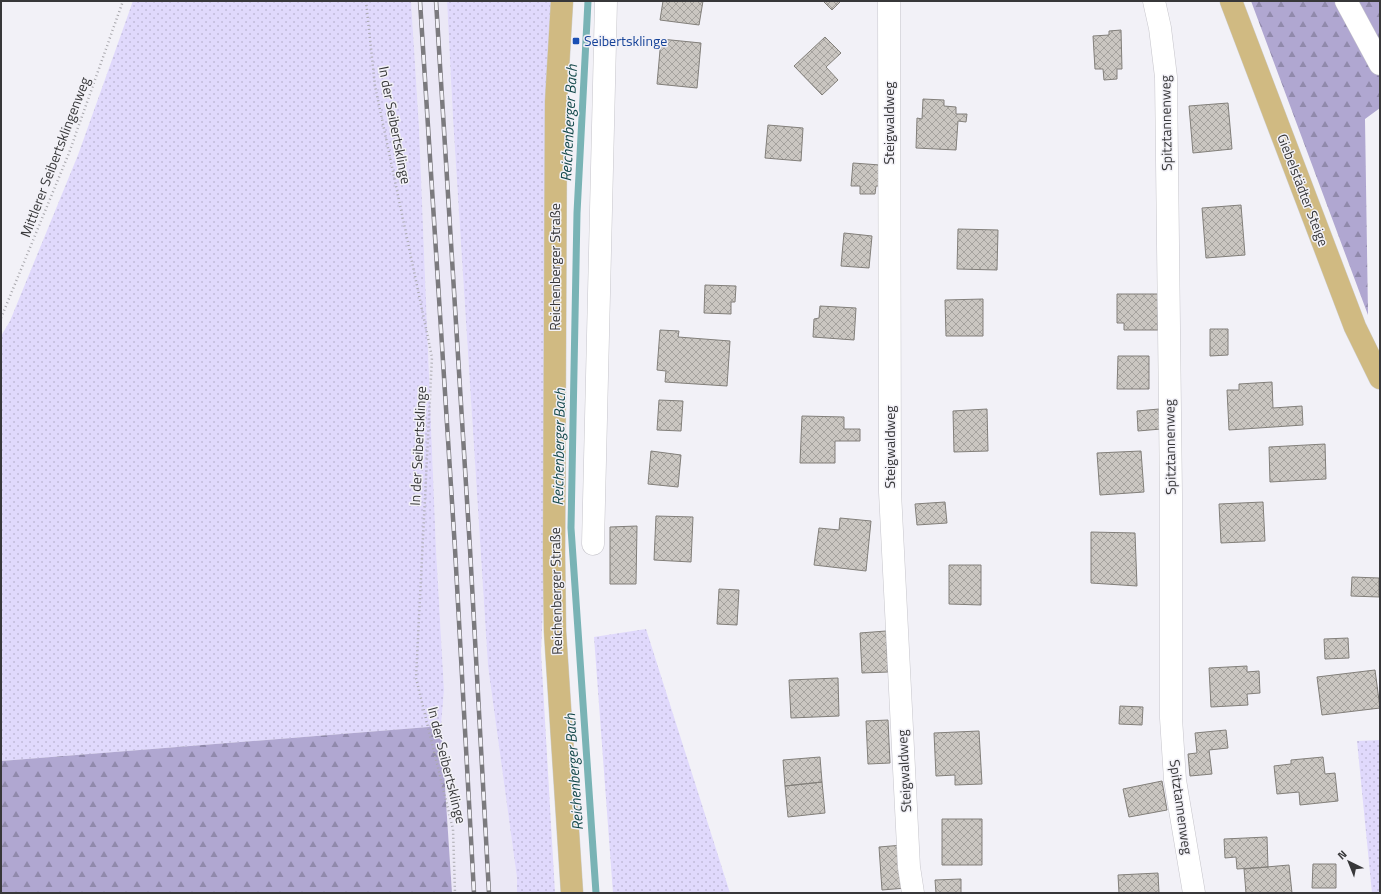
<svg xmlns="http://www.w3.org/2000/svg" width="1381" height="894" font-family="'Titillium Web',sans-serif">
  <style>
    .built { fill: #ebe8f6 }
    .grass { fill: url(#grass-dots) }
    .forest { fill: url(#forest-firs) }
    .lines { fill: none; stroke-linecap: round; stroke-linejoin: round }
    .stream { stroke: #79b3b5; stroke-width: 7 }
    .building { fill: url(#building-cross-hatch); stroke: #827f7a }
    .minor-casing { stroke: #c6c5cb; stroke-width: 23 }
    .major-casing { stroke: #cfcfcf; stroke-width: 23 }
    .path { stroke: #a9a8ad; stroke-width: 2.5; stroke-dasharray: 1 3; stroke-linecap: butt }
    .minor { stroke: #fff; stroke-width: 22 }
    .major { stroke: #d0ba82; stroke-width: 22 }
    .rail-casing { stroke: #7b7a7e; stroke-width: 4.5 }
    .rail { stroke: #f2f1f7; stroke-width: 3; stroke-dasharray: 9; stroke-linecap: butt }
    .transit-dot { fill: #1a4fb4; stroke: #f2f1f7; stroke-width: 1.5 }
    .labels { text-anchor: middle; stroke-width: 3; stroke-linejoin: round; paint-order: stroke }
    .transit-label { font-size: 14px; fill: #164399; stroke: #f2f1f7; text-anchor: start }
    .street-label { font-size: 14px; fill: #373739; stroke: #f2f1f7 }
    .water-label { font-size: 15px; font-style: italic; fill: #13484a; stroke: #f2f1f7 }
  </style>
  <defs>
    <pattern id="grass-dots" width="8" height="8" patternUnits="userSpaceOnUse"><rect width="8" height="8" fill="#e0d9fc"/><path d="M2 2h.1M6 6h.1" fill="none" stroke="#c1bbd9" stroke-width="1.8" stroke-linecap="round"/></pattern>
    <pattern id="forest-firs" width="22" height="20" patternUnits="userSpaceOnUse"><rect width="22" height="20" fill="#b0a7d1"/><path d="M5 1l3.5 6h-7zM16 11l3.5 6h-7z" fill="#9089ab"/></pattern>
    <pattern id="building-cross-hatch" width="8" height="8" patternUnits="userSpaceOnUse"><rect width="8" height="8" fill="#cac6c1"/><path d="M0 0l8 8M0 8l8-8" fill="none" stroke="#a5a29e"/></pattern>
  </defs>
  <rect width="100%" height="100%" fill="#f2f1f7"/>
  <path class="built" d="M411,1H447L453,119L488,666L517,878V893H452L441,726L444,690L436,549L419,127Z"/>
  <path class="grass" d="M133,1H411L419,127L436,549L444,690L441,726L1,761V336L10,321L78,155Z
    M447,1H571L541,652L555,893H517V878L488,666L453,119Z
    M646,629L730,893H613L594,637Z
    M1380,740V893H1372L1357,741Z"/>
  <path class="forest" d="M1251,1H1380V108L1365,119L1368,315Z
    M441,726L452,893H1V761Z"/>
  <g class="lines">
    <path class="stream" d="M588,1L577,213L571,528L596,893"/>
  </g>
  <path class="building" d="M663,1H703L699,25L660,20Z
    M823,1H841L832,10Z
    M1121,30L1122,69H1117V79L1104,80L1103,69H1095L1093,36L1109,35V31Z
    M825,37L841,53L826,67L838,80L822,95L794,66Z
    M661,39L701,43L697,88L657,84Z
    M923,99L944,100V106L956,107V114H967L966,122L958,121L956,150L916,148L917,118L922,119Z
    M1228,103L1232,149L1193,153L1189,106Z
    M768,125L803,128L801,161L765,158Z
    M853,163L880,165L879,186H876L875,194H860V186H851Z
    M1241,205L1245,255L1206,258L1202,208Z
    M958,229L998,230L997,270L957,269Z
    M844,233L872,236L869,268L841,266Z
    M705,285L736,286L735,302H731V314L704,313Z
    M1117,294H1158V330H1124V323H1117Z
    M983,299V336H946L945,300Z
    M820,306L856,308L854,340L813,337L814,319L819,318Z
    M1210,329H1228V355L1210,356Z
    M660,330L679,331L678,337L730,341L727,386L665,382L666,371L657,370Z
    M1118,356H1149V389H1117Z
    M1272,382L1273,408L1302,406L1303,425L1229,430L1227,390H1239V384Z
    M659,400L683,401L681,431L657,430Z
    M987,409L988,451L954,452L953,411Z
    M1159,409L1161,429L1138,431L1137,411Z
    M802,416L844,417V429H860V441H835V463H800Z
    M1325,444L1326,479L1270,482L1269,447Z
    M651,451L681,455L678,487L648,484Z
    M1141,451L1144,492L1100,495L1097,453Z
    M945,502L947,523L917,525L915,504Z
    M1263,502L1265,541L1221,543L1219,504Z
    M656,516L693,517L691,562L654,560Z
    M840,518L871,521L866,571L814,565L819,528L839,530Z
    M637,526L636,584H610V527Z
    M1091,532L1135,533L1137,586L1091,583Z
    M949,565H981V605L949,604Z
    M1352,577L1379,578V597L1351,596Z
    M719,589L739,590L737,625L717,624Z
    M886,631L888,672L862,673L860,633Z
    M1348,638L1349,658L1325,659L1324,639Z
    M1247,666V672L1259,671L1260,693L1247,694L1248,705L1211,707L1209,668Z
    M1375,670L1380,708L1322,715L1317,677Z
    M838,678L839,716L791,718L789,680Z
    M1120,706L1143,707L1142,725L1119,724Z
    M888,720L890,763L868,764L866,721Z
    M1226,730L1228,748L1209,750L1212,774L1190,776L1188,754L1197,753L1195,733Z
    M979,731L982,784L955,785V775L936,776L934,733Z
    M820,757L822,782L785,786L783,760Z
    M1323,757L1325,774L1335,773L1338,801L1300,805L1299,792L1277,794L1274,766L1291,764V760Z
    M1162,781L1167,810L1129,817L1123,789Z
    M822,782L825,813L788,817L785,786Z
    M942,819H982V865H942Z
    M1267,837L1268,867L1237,869L1236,857L1225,858L1224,839Z
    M903,845L906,888L882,890L879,847Z
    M1313,864H1336V888H1312Z
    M1289,865L1292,893H1246L1244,869Z
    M1158,873L1159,893H1119L1118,875Z
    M961,879V893H936L935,880Z"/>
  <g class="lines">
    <g class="minor-casing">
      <path id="minor" d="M889,1L890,492L909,867L913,893
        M1154,1L1160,28L1166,77L1171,495V718L1175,780L1194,893
        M1346,1L1380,64
        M593,544L606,1"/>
    </g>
    <g class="major-casing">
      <path id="major" d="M562,1L556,102L554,555L555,631L572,893
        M1231,1L1355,327L1380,378"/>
    </g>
    <path class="path" d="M366,1L375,86L432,357L416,678L453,829L455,893
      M1,318L69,153L123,1"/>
    <use href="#minor" class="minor"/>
    <use href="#major" class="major"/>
    <g class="rail-casing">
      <path id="rail" d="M420,1L455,549L474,893
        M436,1L470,549L489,893"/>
    </g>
    <use href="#rail" class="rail"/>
  </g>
  <rect class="transit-dot" x="572" y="37" width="8" height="8" rx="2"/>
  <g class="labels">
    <g class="transit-label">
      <text x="584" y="46">Seibertsklinge</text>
    </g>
    <g class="street-label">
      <text transform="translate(889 123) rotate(-90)" y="5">Steigwaldweg</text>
      <text transform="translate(1166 123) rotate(-91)" y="5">Spitztannenweg</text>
      <text transform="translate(395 125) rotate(79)" y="5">In der Seibertsklinge</text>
      <text transform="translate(55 157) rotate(-69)" y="5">Mittlerer Seibertsklingenweg</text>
      <text transform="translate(1303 190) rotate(69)" y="5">Giebelstädter Steige</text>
      <text transform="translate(555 267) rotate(-90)" y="5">Reichenberger Straße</text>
      <text transform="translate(418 446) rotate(-87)" y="5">In der Seibertsklinge</text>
      <text transform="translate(890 447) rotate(-90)" y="5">Steigwaldweg</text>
      <text transform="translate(1170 447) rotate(-91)" y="5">Spitztannenweg</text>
      <text transform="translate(556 591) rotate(-91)" y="5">Reichenberger Straße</text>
      <text transform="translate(447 765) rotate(76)" y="5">In der Seibertsklinge</text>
      <text transform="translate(904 771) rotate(-93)" y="5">Steigwaldweg</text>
      <text transform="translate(1181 807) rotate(82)" y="5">Spitztannenweg</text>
    </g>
    <g class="water-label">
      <text transform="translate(569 123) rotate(-87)" y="5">Reichenberger Bach</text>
      <text transform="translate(559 447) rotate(-89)" y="5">Reichenberger Bach</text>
      <text transform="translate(574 772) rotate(-94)" y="5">Reichenberger Bach</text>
    </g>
  </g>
  <rect width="1381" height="894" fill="none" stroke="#373739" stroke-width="4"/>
  <g transform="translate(1349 862) rotate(317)" stroke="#f2f1f7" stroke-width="3" paint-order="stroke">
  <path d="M0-3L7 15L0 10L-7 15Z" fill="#373739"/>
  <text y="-6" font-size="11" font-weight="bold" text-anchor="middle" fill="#373739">N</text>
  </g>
</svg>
